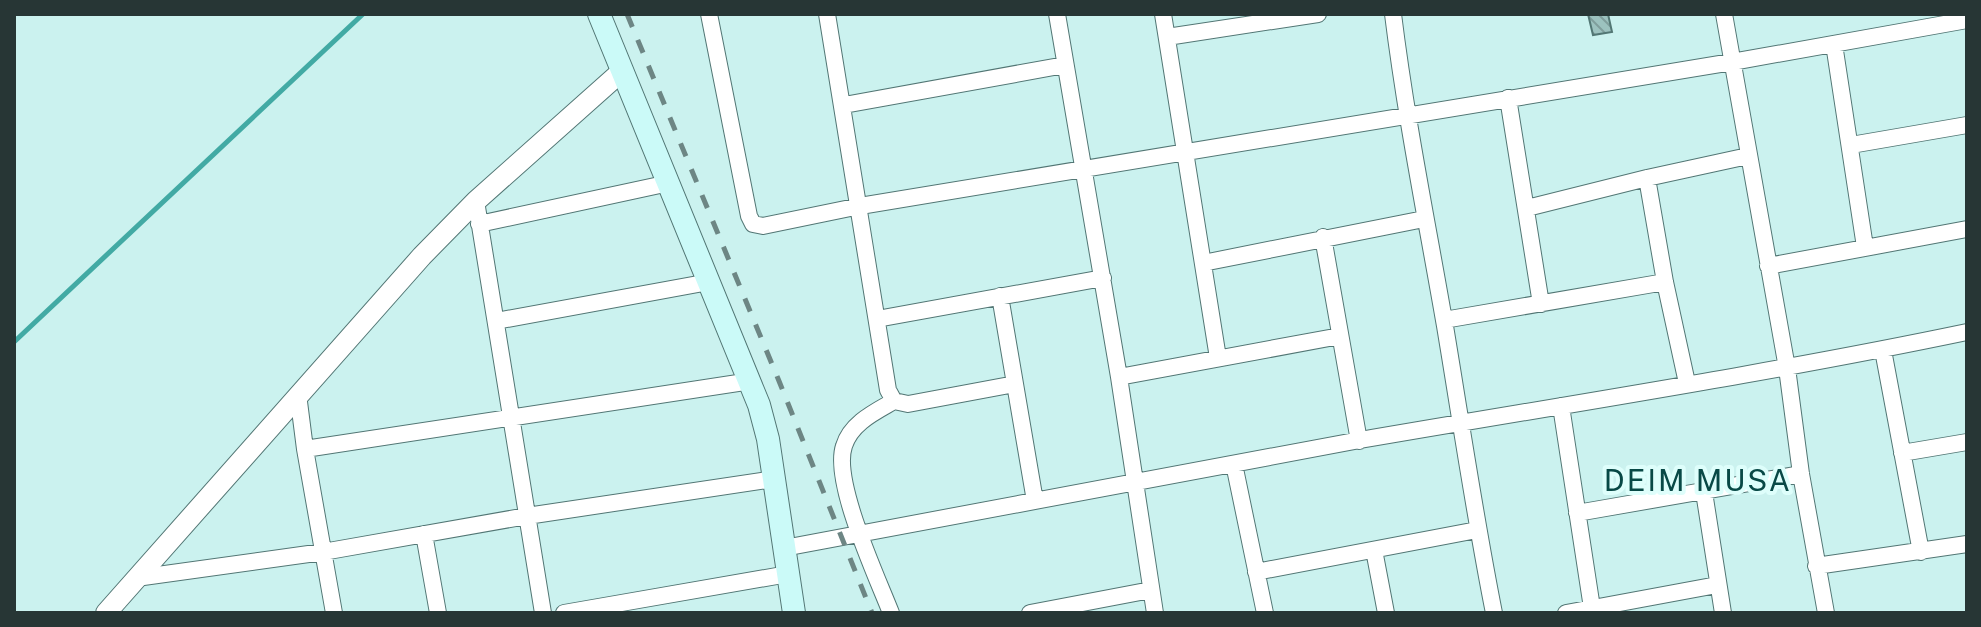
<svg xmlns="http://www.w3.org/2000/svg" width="1981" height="627" font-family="'Public Sans',sans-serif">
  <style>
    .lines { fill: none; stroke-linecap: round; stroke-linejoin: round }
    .stream { stroke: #42aaa4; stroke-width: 5 }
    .building { fill: url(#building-back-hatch); stroke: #527774; stroke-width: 2 }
    .minor-casing { stroke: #527674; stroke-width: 18 }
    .tertiary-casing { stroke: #527674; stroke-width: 22 }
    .secondary-casing { stroke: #527674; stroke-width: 24 }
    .minor { stroke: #fff; stroke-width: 16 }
    .tertiary { stroke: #fff; stroke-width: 20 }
    .secondary { stroke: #cbfaf8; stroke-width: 22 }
    .rail { stroke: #6d8684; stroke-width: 5; stroke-dasharray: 14 14; stroke-linecap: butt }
    .labels { text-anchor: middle; stroke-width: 8; stroke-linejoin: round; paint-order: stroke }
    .quarter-label { font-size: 30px; letter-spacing: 2px; fill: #084946; stroke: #defefb }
  </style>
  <defs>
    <pattern id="building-back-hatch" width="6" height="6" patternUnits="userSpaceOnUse" patternTransform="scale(2)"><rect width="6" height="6" fill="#9cc2bf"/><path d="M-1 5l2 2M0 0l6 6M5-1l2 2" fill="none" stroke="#7f9e9c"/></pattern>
  </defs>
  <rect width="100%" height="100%" fill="#cbf2ef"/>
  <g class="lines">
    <path class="stream" d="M14,342L363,14"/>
  </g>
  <path class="building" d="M1588,14H1608L1612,32L1593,35Z"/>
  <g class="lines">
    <g class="minor-casing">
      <path id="minor" d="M709,14L749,216L753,224L763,226L860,206L1732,62L1967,20
        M827,14L888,390L894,401L908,404L1015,384
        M1057,14L1119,377L1155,613
        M1163,14L1218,358
        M1393,14C1406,119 1427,222 1445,326C1461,422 1475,518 1494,613
        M1724,14L1787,368L1801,474L1826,613
        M1167,37L1318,14
        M1834,44L1865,247
        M1508,98L1541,304
        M844,105L1065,65
        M1851,145L1967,125
        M1647,178L1665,282L1687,383
        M476,201L543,613
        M1527,208L1647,178L1748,156
        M479,224L669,183
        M1323,237L1359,441
        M1203,263L1424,219
        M1768,266L1967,229
        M1000,296L1035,501
        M877,319L1103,278
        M1444,320L1665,282
        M496,321L709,282
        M1883,350L1921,552
        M1119,377L1340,336
        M298,394L305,449L751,381
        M1561,406L1592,608
        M305,449L334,613
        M1902,453L1967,442
        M1234,464L1265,613
        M1704,492L1723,613
        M1577,513L1801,474
        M424,534L438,613
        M784,548C976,511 1168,475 1360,440C1563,405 1766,374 1967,332
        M1374,550L1386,613
        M1816,566L1967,544
        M1256,572L1477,530
        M136,578L323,552L527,516L774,479
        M564,613L788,574
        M891,613C877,577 832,481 844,446C851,423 875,412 894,401
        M1030,613L1151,590
        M1566,613L1717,585"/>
    </g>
    <g class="tertiary-casing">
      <path id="tertiary" d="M106,613L422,256L476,201L622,71"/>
    </g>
    <g class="secondary-casing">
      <path id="secondary" d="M599,14L759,405L768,439L794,613"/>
    </g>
    <use href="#minor" class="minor"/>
    <use href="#tertiary" class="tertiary"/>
    <use href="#secondary" class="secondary"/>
    <path class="rail" d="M627,14L779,381L872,613"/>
  </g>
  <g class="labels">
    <g class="quarter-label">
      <text x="1698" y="491">DEIM MUSA</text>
    </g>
  </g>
  <rect width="1981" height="627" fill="none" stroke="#273635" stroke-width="32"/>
</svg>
